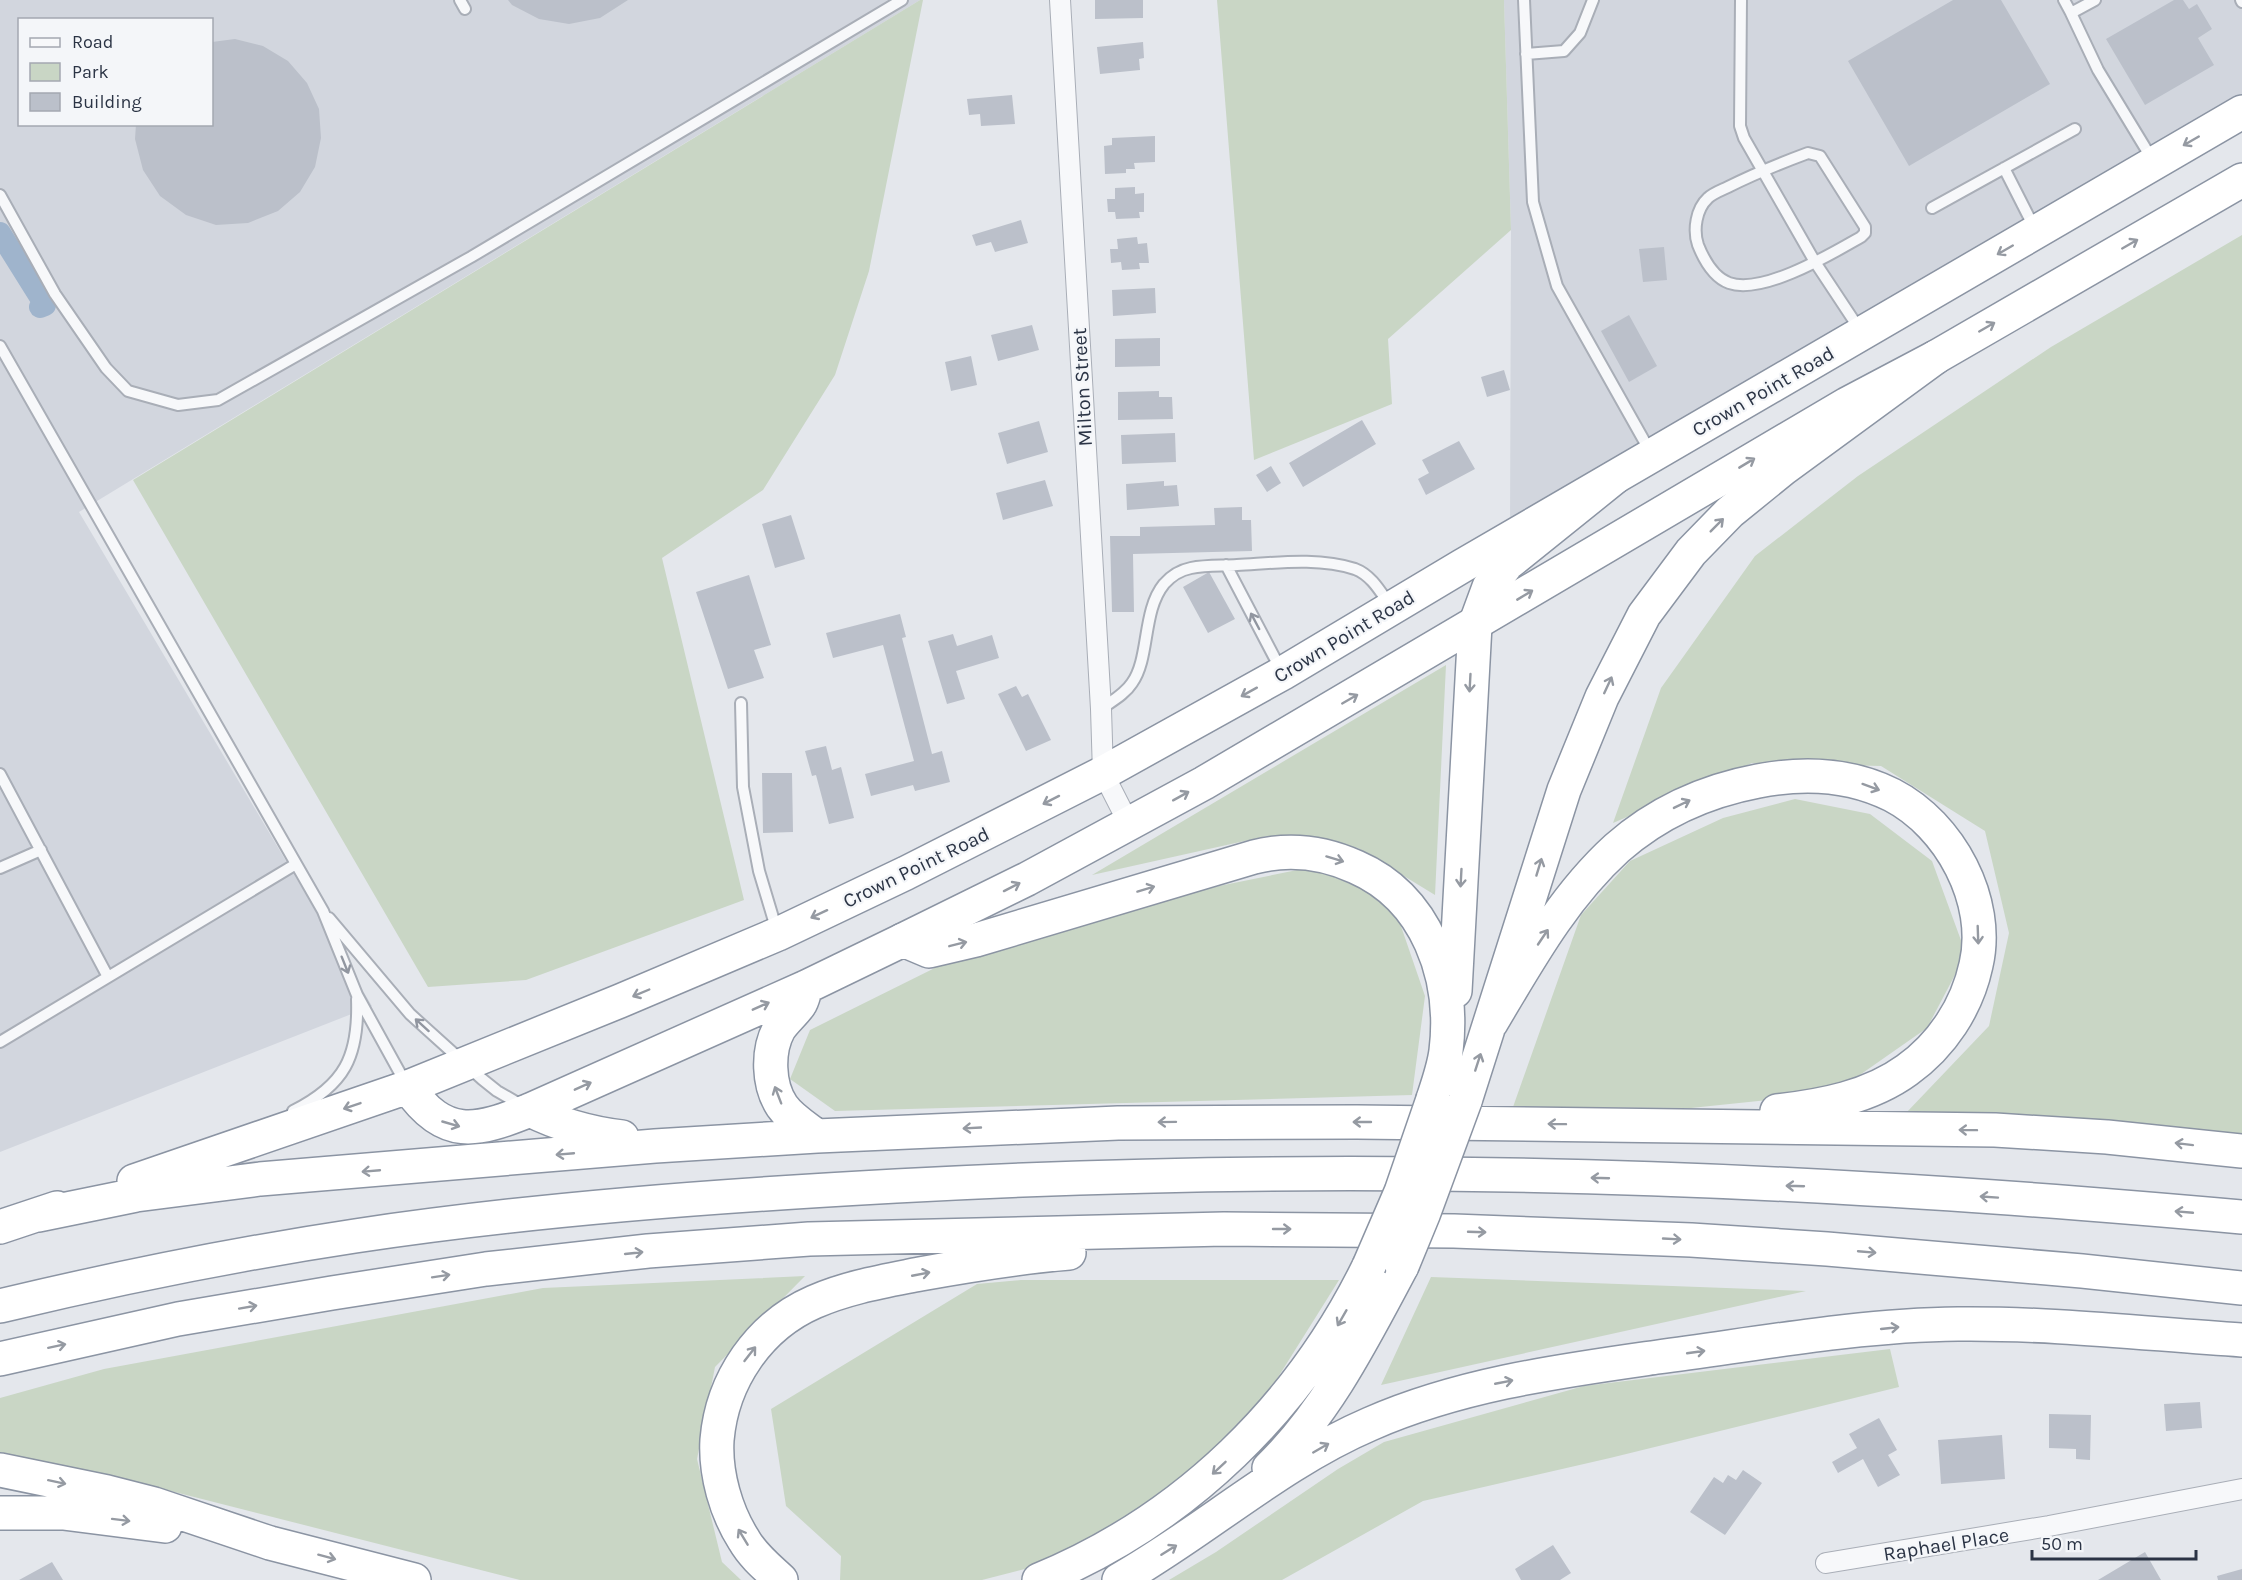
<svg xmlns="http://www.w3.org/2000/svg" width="2242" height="1580" font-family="Karla,sans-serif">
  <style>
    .built { fill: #d2d6de; fill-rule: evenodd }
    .green { fill: #c9d6c5 }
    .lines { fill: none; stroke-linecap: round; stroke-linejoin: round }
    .canal { stroke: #9fb4cc; stroke-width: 22 }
    .building { fill: #bbc0ca }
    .service-casing { stroke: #a9aeb7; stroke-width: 14 }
    .minor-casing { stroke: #a9aeb7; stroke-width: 22 }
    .trunk-casing { stroke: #8b94a3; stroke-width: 36 }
    .motorway-casing { stroke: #8b94a3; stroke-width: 36 }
    .service { stroke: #f7f8fa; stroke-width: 10 }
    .minor { stroke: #f7f8fa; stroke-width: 20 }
    .trunk { stroke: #fff; stroke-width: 33 }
    .motorway { stroke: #fff; stroke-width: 33 }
    .motorway-bridge-casing { stroke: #8b94a3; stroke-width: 36; stroke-linecap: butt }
    .motorway-bridge { stroke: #fff; stroke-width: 33 }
    .oneway { stroke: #959aa2 }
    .oneway2 { stroke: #9196a0 }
    .labels { text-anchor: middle; stroke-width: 4.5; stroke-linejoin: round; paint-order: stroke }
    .street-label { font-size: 20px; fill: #2b3445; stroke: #f4f6f9 }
  </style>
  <rect width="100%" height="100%" fill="#e4e7ec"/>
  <path class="built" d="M0,0H920L79,512L372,1006L0,1152ZM20,20H212V124H20Z
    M1504,0H2242V112L1510,538L1511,230Z"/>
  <path class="green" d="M920,0H923L869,271L835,375L763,490L662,558L744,900L526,980L428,987L133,480Z
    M1217,0H1504L1511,230L1388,339L1392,404L1254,460Z
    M2242,235V1147L1906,1113L1989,1026L2009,933L1985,831L1881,766L1752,763L1613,823L1661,688L1755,556L1858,476L2051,347Z
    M1446,665L1435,895L1358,848L1267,836L1092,875Z
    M1795,799L1870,814L1932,861L1966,954L1927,1028L1834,1093L1691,1108L1513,1107L1581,915L1630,861L1723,818Z
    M1312,867L1393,903L1425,996L1412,1095L835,1111L790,1079L810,1030L969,951L1219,886Z
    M805,1276L715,1367L697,1459L722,1562L741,1580H520L155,1487L0,1452V1398L104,1369L543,1288Z
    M1431,1277L1806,1291L1381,1385Z
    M1021,1280H1339L1270,1390L1176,1487L1044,1564L982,1580H840L841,1556L786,1506L771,1409L977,1284Z
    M1890,1349L1899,1387L1610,1458L1423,1501L1282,1580H1169L1216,1552L1338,1469L1384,1442L1584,1386Z"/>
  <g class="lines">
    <path class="canal" d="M0,233L45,305L40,307"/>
  </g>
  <path class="building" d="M508,0H628L600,18L569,24L539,19L512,5Z
    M1095,0H1143V18L1095,19Z
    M1953,0H2001L2050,84L1909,166L1848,61Z
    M2174,0H2183L2189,9L2197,4L2212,29L2198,38L2214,65L2145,105L2106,39Z
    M235,39L263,46L288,61L307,83L319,109L321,138L315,167L300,192L278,211L248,223L216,225L186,215L160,196L143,170L135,139L136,124H212V42Z
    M1143,42L1144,58L1139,59L1140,70L1100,74L1097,47Z
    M1012,95L1015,124L981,126L980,114L969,115L967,99Z
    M1155,136V162L1134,163L1135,169H1126V173L1105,174L1104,146L1112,145V138Z
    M1135,187V194L1144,193V212H1139L1140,218L1116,219L1115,212H1108L1107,199H1115V188Z
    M1021,220L1028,243L995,252L991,242L976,246L972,235Z
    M1137,237L1138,244L1147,243L1149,263H1139L1140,269L1122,270L1121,262L1111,263L1110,249H1118L1117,239Z
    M1664,247L1667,280L1643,282L1639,249Z
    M1155,288L1156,313L1113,316L1112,290Z
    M1629,315L1657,366L1629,382L1601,331Z
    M1032,325L1039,350L998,361L991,335Z
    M1160,338V366L1115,367V339Z
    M971,356L977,385L951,391L945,362Z
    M1504,370L1510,390L1487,397L1481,377Z
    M1159,391V397H1172L1173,419L1118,420V392Z
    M1362,420L1376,444L1303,487L1289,463Z
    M1039,421L1048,452L1007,464L998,433Z
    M1175,433L1176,462L1122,464L1121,435Z
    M1459,441L1475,469L1426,495L1418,479L1429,473L1422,460Z
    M1271,466L1281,483L1267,492L1256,475Z
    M1045,480L1053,506L1003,520L996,493Z
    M1164,481V486L1177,485L1179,506L1127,510L1126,484Z
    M1242,507V520H1251L1252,551L1133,554L1134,612H1112L1110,536H1140V527L1215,525L1214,508Z
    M791,515L805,559L775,568L762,524Z
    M1209,572L1235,619L1208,633L1183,587Z
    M749,575L771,645L754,650L764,678L728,689L696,592Z
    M900,614L906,637L902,638L932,754L942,751L950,782L915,791L913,785L871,796L865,774L914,761L883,645L833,658L826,633Z
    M953,634L957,646L992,635L999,658L956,671L965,699L947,704L928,641Z
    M1016,686L1022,697L1028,694L1051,740L1026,751L998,694Z
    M826,746L832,770L841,767L854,818L829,824L816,775L812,776L805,751Z
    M762,773H792L793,832L763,833Z
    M2200,1402L2202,1428L2166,1431L2164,1404Z
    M2049,1414L2091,1415L2090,1460L2076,1459V1449L2049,1448Z
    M1879,1418L1897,1450L1888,1455L1900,1475L1878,1487L1863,1459L1838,1473L1832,1462L1857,1448L1849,1434Z
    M2002,1435L2005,1479L1941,1484L1938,1440Z
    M1743,1470L1762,1483L1725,1535L1690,1512L1714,1477L1723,1483L1728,1475L1736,1480Z
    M1553,1545L1571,1573L1560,1580H1521L1515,1569Z
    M2145,1552L2161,1580H2098Z
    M52,1562L63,1580H19Z
    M2242,1569V1580H2218L2217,1576Z"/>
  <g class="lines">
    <g class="service-casing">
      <path id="service" d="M460,0L465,9
        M1524,0L1533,202L1557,286L1651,453
        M1741,0L1740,126L1744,138L1815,262L1860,330
        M2064,0L2071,13
        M2095,0L2071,13L2098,70L2152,159
        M2241,0L2242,2
        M1526,54L1564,51L1580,33L1593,0
        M1808,153L1820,156L1865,227V233L1861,237C1831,254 1763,295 1729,283C1713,277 1704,260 1698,245C1693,230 1696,209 1708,198C1713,193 1722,190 1728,187C1754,174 1781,163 1808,153Z
        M2004,168L2035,229
        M0,195L55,294L106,368L128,391L178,405L218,400L471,257L902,0
        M1932,208L2075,129
        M0,346L323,911L357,995L406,1084
        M1226,565L1281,670
        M741,703L743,787L759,871L777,931
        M1101,709C1112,701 1125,694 1132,683C1150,658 1142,611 1164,584C1171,576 1181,570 1191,568C1206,565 1222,566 1237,565C1275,563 1318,557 1355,569C1371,575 1380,591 1389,604
        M0,774L108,977
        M0,868L41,850
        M329,918L410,1014L482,1079L497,1091L523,1106
        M0,1042L296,864
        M293,1111C345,1085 359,1056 357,999"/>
    </g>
    <g class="minor-casing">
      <path id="minor" d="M1060,0L1101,709L1103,773L1129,824
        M1826,1563L2049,1526L2242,1489"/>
    </g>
    <g class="trunk-casing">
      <path id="trunk" d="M903,940L1027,879L1204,783L1847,404L1936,357L2242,180
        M408,1087L620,1001L778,934L906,873L1103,773L1283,673L1462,566L2242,112"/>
    </g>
    <g class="motorway-casing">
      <path id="motorway" d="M806,987C804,992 803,1000 800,1004C794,1013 785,1020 779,1029C767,1051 768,1085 782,1106C791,1119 805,1127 817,1136
        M1455,991L1475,625L1489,587L1507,564L1614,478
        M1491,1023C1528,961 1563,897 1617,848C1658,812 1705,791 1758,781C1804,772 1850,774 1892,795C1950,825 1991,901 1976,965C1967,1007 1942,1045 1907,1070C1870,1097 1822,1106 1777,1111
        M1465,1101L1564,790L1602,697L1644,615L1691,552L1730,512L1783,469L1936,357
        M530,1110C560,1125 589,1133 622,1137
        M134,1181L408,1087C444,1140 476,1132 530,1110L806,987L903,940L929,951L976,940L1254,857C1289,848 1323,852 1356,867C1427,898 1455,977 1446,1051C1444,1067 1438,1084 1433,1099
        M38,1215L136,1195L260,1179L655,1146L817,1136L1118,1123L1357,1122L1995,1130L2107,1137L2242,1151
        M0,1227L57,1208
        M0,1306C117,1278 236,1254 355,1236C535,1209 715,1196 896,1186C1220,1168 1546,1170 1869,1189C1994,1196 2118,1206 2242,1217
        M0,1359L178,1319L332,1293L486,1269L648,1251L809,1239L1224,1229L1454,1231L1691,1240L1827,1249L2082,1271L2242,1288
        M1269,1468C1327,1412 1364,1337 1402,1266
        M0,1470L107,1492L154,1504L270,1543L414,1580
        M0,1513H63L165,1526
        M781,1580C768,1568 753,1556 744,1540C726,1512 715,1474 717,1440C722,1380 759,1326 814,1302C848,1287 885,1281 920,1274C970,1265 1019,1257 1069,1253
        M1039,1580C1185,1520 1300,1407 1369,1266
        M1119,1580C1204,1532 1279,1463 1370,1424C1461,1384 1560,1371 1658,1357C1757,1344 1858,1325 1958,1324C2053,1323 2148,1334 2242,1340"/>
    </g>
    <use href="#service" class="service"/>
    <use href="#minor" class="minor"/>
    <use href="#trunk" class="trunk"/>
    <use href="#motorway" class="motorway"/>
    <g class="motorway-bridge-casing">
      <path id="motorway-bridge" d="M1369,1266L1401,1192L1433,1099
        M1402,1266L1423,1215L1465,1101"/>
    </g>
    <use href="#motorway-bridge" class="motorway-bridge"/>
  </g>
  <defs><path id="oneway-shaft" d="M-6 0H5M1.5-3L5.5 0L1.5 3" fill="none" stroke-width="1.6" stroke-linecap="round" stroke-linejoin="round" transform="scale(1.5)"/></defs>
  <g class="oneway">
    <use href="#oneway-shaft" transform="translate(2191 141) rotate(150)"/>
    <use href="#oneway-shaft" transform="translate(2130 244) rotate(-30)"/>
    <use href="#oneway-shaft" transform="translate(2005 250) rotate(150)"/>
    <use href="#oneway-shaft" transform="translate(1987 327) rotate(-30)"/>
    <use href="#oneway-shaft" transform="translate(1747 463) rotate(-31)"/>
    <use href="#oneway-shaft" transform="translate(1717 525) rotate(-45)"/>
    <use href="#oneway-shaft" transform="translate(1525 595) rotate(-31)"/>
    <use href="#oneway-shaft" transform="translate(1470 683) rotate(93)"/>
    <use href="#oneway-shaft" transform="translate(1608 685) rotate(-65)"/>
    <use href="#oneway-shaft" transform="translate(1249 692) rotate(151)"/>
    <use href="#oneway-shaft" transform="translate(1350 699) rotate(-30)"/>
    <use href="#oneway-shaft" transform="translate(1871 787) rotate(20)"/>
    <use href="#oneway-shaft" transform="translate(1181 796) rotate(-29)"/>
    <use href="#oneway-shaft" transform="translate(1051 800) rotate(153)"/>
    <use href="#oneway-shaft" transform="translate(1682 804) rotate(-26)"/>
    <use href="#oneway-shaft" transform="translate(1335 859) rotate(17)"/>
    <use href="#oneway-shaft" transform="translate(1539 867) rotate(-73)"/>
    <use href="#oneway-shaft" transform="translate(1461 878) rotate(93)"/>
    <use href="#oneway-shaft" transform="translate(1012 887) rotate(-27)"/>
    <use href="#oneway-shaft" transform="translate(1146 889) rotate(-17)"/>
    <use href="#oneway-shaft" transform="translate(819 914) rotate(155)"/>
    <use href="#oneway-shaft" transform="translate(1978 935) rotate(88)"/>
    <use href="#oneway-shaft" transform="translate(1543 937) rotate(-56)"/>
    <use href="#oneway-shaft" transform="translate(958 944) rotate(-14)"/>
    <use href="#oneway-shaft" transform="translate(641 993) rotate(157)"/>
    <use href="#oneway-shaft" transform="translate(761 1006) rotate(-24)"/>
    <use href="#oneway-shaft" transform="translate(1478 1062) rotate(-72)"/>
    <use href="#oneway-shaft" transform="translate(583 1086) rotate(-24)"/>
    <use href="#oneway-shaft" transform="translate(778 1095) rotate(-111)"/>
    <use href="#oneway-shaft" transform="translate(352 1106) rotate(161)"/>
    <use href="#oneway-shaft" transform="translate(1167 1122) rotate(179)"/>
    <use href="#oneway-shaft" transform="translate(1362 1122) rotate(-180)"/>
    <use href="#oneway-shaft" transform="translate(451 1124) rotate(16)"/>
    <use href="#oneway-shaft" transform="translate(1557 1124) rotate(-179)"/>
    <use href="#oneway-shaft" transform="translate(972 1128) rotate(177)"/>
    <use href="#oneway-shaft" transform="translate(1968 1130) rotate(-179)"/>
    <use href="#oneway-shaft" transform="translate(2184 1144) rotate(-173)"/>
    <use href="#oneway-shaft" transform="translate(565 1154) rotate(175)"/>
    <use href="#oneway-shaft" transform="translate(371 1171) rotate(175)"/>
    <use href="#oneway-shaft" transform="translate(1600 1178) rotate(-178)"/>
    <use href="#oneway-shaft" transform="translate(1795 1186) rotate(-178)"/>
    <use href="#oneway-shaft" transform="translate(1989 1197) rotate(-176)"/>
    <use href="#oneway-shaft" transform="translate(2184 1212) rotate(-175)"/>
    <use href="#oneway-shaft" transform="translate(1282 1229)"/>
    <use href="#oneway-shaft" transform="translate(1477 1232) rotate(2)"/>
    <use href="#oneway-shaft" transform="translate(1672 1239) rotate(3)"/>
    <use href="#oneway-shaft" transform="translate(1867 1252) rotate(5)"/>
    <use href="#oneway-shaft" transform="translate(634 1253) rotate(-6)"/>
    <use href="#oneway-shaft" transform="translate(921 1274) rotate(-11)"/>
    <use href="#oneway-shaft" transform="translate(441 1276) rotate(-9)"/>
    <use href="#oneway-shaft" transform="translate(248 1307) rotate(-10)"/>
    <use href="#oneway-shaft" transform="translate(1342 1318) rotate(120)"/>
    <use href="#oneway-shaft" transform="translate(1890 1328) rotate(-6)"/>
    <use href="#oneway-shaft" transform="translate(57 1346) rotate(-12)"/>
    <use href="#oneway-shaft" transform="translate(1696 1352) rotate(-8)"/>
    <use href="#oneway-shaft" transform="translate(750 1354) rotate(-52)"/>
    <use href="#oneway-shaft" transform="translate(1504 1382) rotate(-11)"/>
    <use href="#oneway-shaft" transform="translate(1321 1448) rotate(-30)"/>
    <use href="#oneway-shaft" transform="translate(1219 1468) rotate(137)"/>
    <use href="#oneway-shaft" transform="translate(57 1482) rotate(12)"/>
    <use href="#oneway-shaft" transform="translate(121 1520) rotate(7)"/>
    <use href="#oneway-shaft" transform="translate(743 1537) rotate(-121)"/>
    <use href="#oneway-shaft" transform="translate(1169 1550) rotate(-32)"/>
    <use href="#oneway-shaft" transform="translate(327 1557) rotate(15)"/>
  </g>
  <g class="oneway2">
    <use href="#oneway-shaft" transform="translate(1255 621) rotate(-118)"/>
    <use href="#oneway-shaft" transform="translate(345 965) rotate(68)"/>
    <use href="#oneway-shaft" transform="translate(422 1025) rotate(-138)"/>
  </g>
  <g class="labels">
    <g class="street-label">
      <text transform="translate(1082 387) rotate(-93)" y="7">Milton Street</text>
      <text transform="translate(1763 391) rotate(-30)" y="7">Crown Point Road</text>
      <text transform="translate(1344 636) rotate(-31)" y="7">Crown Point Road</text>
      <text transform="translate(916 867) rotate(-26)" y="7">Crown Point Road</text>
      <text transform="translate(1946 1544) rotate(-9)" y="7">Raphael Place</text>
    </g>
  </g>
  <rect x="18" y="18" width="195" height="108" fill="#f4f6f9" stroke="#a4a8b1" stroke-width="1.5"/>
  <rect x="30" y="38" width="30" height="9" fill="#f7f8fa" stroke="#a4a8b1" stroke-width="1.5"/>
  <text x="72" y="48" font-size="18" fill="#2b3445">Road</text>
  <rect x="30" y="63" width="30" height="18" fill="#c9d6c5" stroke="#a4a8b1" stroke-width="1.5"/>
  <text x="72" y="78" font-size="18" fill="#2b3445">Park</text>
  <rect x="30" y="93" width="30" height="18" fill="#bbc0ca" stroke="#a4a8b1" stroke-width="1.5"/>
  <text x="72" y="108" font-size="18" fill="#2b3445">Building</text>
  <path d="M2032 1550v9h164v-9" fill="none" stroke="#2b3445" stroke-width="3"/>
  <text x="2041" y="1550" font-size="18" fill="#2b3445" stroke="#f4f6f9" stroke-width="4.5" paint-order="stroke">50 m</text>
</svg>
